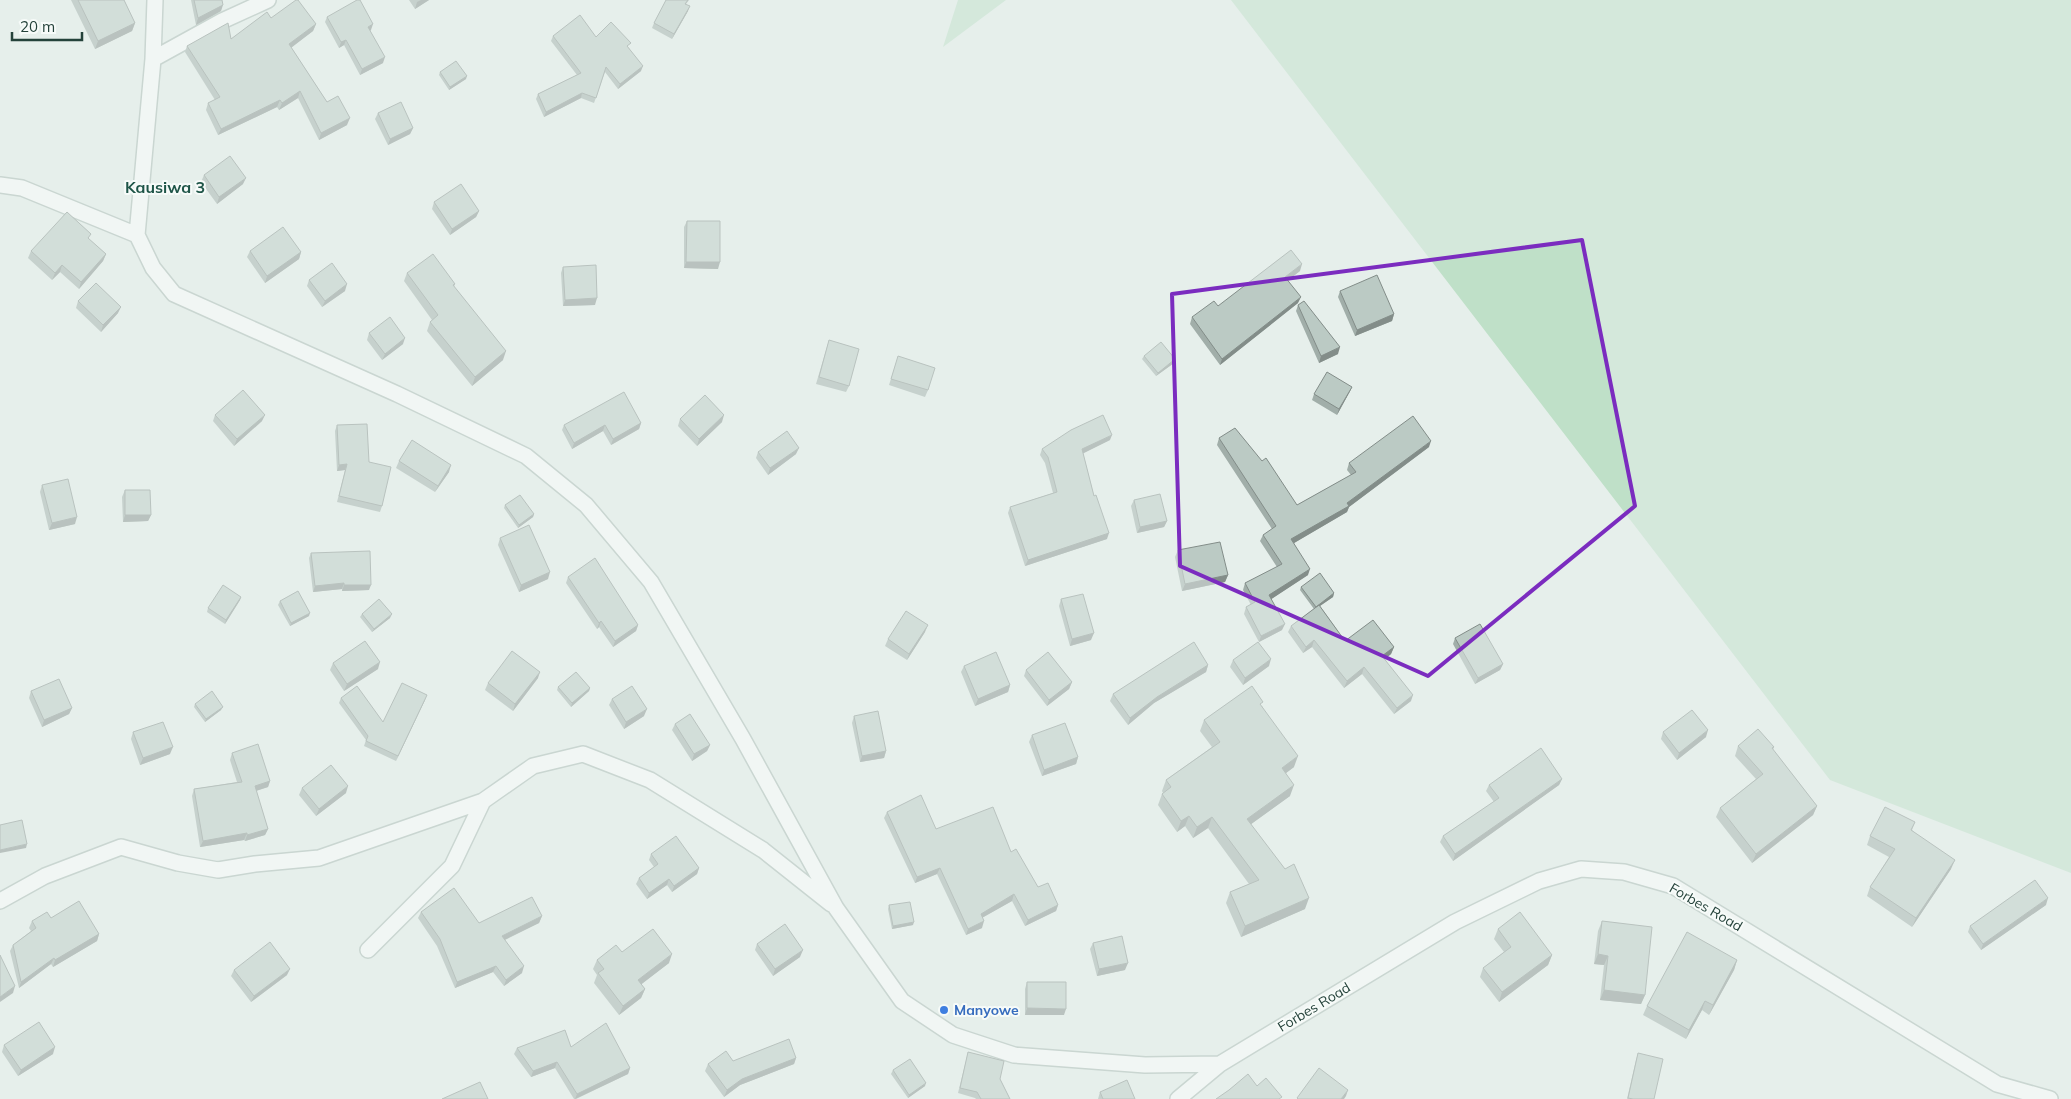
<svg xmlns="http://www.w3.org/2000/svg" width="2071" height="1099" font-family="Mulish,sans-serif">
  <style>
    .green { fill: #bfe0c8 }
    .lines { fill: none; stroke-linecap: round; stroke-linejoin: round }
    .minor-casing { stroke: #a8b8b2; stroke-width: 18 }
    .minor { stroke: #fff; stroke-width: 15 }
    .wall { fill: #a1aea9 }
    .shaded-wall { fill: #838d89 }
    .building { fill: #bbcac4; stroke: #838d89 }
    .marked { fill: none; stroke: #7b2cbf; stroke-width: 4; stroke-linejoin: round }
    .shop-dot { fill: #3f7fe0; stroke: #f7fbf9; stroke-width: 2 }
    .labels { text-anchor: middle; stroke-width: 4; stroke-linejoin: round; paint-order: stroke }
    .street-label { font-size: 14px; fill: #24423a; stroke: #f7fbf9 }
    .shop-label { font-size: 14px; font-weight: bold; fill: #366cbe; stroke: #f7fbf9; text-anchor: start }
    .quarter-label { font-size: 16px; font-weight: bold; fill: #1f5548; stroke: #f7fbf9 }
  </style>
  <rect width="100%" height="100%" fill="#e6efeb"/>
  <path class="green" d="M958,0H1006L943,47Z
    M1231,0H2071V873L1830,780Z"/>
  <g class="lines">
    <g class="minor-casing">
      <path id="minor" d="M155,0L153,59L137,235L153,268L174,294L397,394L526,456L586,505L651,582L743,739L836,908L902,1001L953,1035L1014,1055L1145,1065L1220,1064
        M153,59L222,21L268,0
        M0,185L22,188L137,235
        M0,901L45,876L121,847L178,863L218,870L255,864L319,858L483,801
        M368,950L452,866L483,801L533,766L583,754L650,780L763,850L831,904
        M1178,1099L1220,1064L1455,922L1539,881L1581,869L1624,872L1673,886L1997,1084L2050,1099"/>
    </g>
    <use href="#minor" class="minor"/>
  </g>
  <path class="wall" d="M71,0H124L135,23L132,31L95,49Z
    M191,0H222L221,11L196,25Z
    M409,0H429L415,9Z
    M666,0H689L686,4L688,11L672,39L652,28L654,23Z
    M327,17L371,30L370,31L383,63L360,75L344,45L339,48L325,22Z
    M316,24L313,31L291,47L327,102L347,125L319,140L298,98L279,110L277,107L218,135L206,110L208,103L215,100L185,52L187,46Z
    M553,36L596,37L629,48L641,71L618,89L605,72L594,103L581,98L544,117L536,99L538,94L577,75L551,41Z
    M440,72L466,79L449,90L439,75Z
    M378,113L413,128L410,134L388,145L375,119Z
    M204,175L243,184L217,204L201,182Z
    M434,202L479,211L476,217L450,235L432,209Z
    M687,221L718,269L684,268V227Z
    M89,240L106,254L103,261L79,289L60,272L52,280L28,258L31,251Z
    M250,251L301,252L299,259L265,283L247,257Z
    M563,267L595,305L563,306L561,273Z
    M1300,271L1288,280L1298,303L1220,365L1190,324L1192,317Z
    M407,273L455,284L454,287L503,360L472,386L427,331L430,322L432,320L404,281Z
    M309,280L345,291L322,307L307,286Z
    M1340,291L1394,314L1392,321L1355,336L1338,297Z
    M78,301L118,313L101,332L76,308Z
    M1298,305L1338,354L1319,363L1296,311Z
    M369,333L403,344L382,360L367,340Z
    M829,340L849,386L846,392L816,384Z
    M1144,356L1174,363L1156,376L1142,359Z
    M896,363L928,390L925,397L889,385Z
    M1352,387L1349,393L1337,415L1312,400L1314,394Z
    M215,415L262,421L234,446L213,421Z
    M680,419L722,422L697,446L678,426Z
    M641,423L639,429L611,445L603,431L572,449L562,430L564,425Z
    M337,425L369,462L382,506L380,512L337,502L345,470L337,471L335,431Z
    M1219,438L1297,505L1351,475L1347,470L1349,463L1429,447L1349,507L1347,512L1294,543L1308,575L1271,599L1282,630L1259,642L1244,614L1246,607L1251,605L1243,590L1245,583L1277,567L1260,541L1263,535L1272,529L1217,445Z
    M1110,440L1083,453L1094,496L1107,539L1025,566L1008,513L1010,507L1053,493L1045,463L1040,455L1042,449Z
    M758,452L796,454L768,475L756,458Z
    M399,461L449,472L435,492L396,468Z
    M42,485L75,524L49,530L40,492Z
    M125,490L151,515L148,521L123,522L122,497Z
    M1134,500L1167,521L1164,527L1137,533L1131,506Z
    M505,505L534,514L533,517L518,528L504,508Z
    M500,538L548,579L519,592L498,545Z
    M1178,550L1228,575L1225,582L1182,591L1175,557Z
    M311,553L369,590L342,591V589L313,592L309,558Z
    M568,577L638,625L636,631L613,647L599,627L597,629L566,583Z
    M1301,587L1334,593L1333,597L1320,606L1345,641L1394,647L1391,654L1385,659L1411,701L1394,714L1362,674L1344,688L1312,647L1303,653L1288,632L1291,626L1314,609L1300,590Z
    M241,597L240,600L225,624L207,612L208,608Z
    M1061,599L1091,640L1070,646L1059,606Z
    M280,601L309,616L290,626L278,605Z
    M362,614L390,618L372,632L360,617Z
    M925,632L907,660L885,646L888,639Z
    M1455,638L1503,664L1500,670L1475,684L1453,644Z
    M1233,660L1269,666L1243,685L1230,667Z
    M333,663L378,669L344,691L330,670Z
    M1208,665L1206,672L1154,703L1128,725L1110,701L1113,694Z
    M964,666L1010,685L1008,692L975,706L961,672Z
    M1026,670L1072,682L1069,689L1047,706L1024,676Z
    M538,678L513,711L485,690L488,683Z
    M558,687L590,688L589,691L571,707L557,690Z
    M31,691L72,708L69,714L42,727L29,698Z
    M341,698L383,722L425,700L396,761L364,746L366,740L339,703Z
    M612,699L644,716L624,729L609,705Z
    M195,704L221,710L205,722L194,707Z
    M1262,706L1294,767L1286,773L1290,796L1251,824L1305,909L1241,937L1226,903L1230,892L1249,884L1208,828L1193,838L1185,826L1177,832L1158,805L1162,794L1163,793L1162,791L1166,780L1212,747L1200,731L1204,720Z
    M854,716L886,751L884,758L860,762L852,723Z
    M675,724L710,745L707,751L692,761L672,730Z
    M133,732L170,754L140,765L131,739Z
    M1663,732L1706,737L1677,760L1661,739Z
    M1032,735L1078,757L1076,764L1042,776L1029,742Z
    M1738,746L1774,747L1773,750L1817,806L1813,815L1752,863L1716,817L1720,808L1756,779L1735,756Z
    M232,753L270,781L268,787L256,791L268,829L265,835L245,841L244,840L200,847L192,796L194,789L237,782L230,760Z
    M1562,779L1559,785L1453,861L1440,842L1443,836L1494,802L1486,791L1489,785Z
    M302,788L346,793L316,816L299,795Z
    M887,812L936,829L1011,852L1038,887L1058,905L1056,911L1025,926L1012,901L982,918V928L966,935L937,874L915,883L884,818Z
    M1915,822L1912,830L1951,869L1912,927L1867,896L1870,887L1889,857L1867,845L1870,836Z
    M651,854L699,868L697,874L672,892L667,885L647,899L636,884L639,878L654,867L649,860Z
    M889,905L913,925L892,929L888,909Z
    M2046,905L1981,950L1968,932L1970,926Z
    M421,912L479,923L542,916L539,923L505,940L522,973L504,986L493,972L455,988L437,946L418,918Z
    M51,918L99,934L97,941L53,967L51,964L19,988L10,951L13,945L31,931L29,928L32,921Z
    M1602,921L1645,995L1641,1004L1600,1000L1604,965L1594,964L1598,931Z
    M1498,929L1552,955L1548,965L1499,1002L1480,977L1483,968L1504,952L1494,939Z
    M1093,943L1125,970L1097,976L1090,949Z
    M757,944L800,957L773,976L755,950Z
    M597,960L669,963L641,984L645,989L641,998L619,1015L594,983L597,975L593,969Z
    M1737,960L1734,970L1709,1015L1702,1010L1686,1039L1643,1015L1647,1006Z
    M234,970L287,975L251,1002L231,976Z
    M1027,982L1064,1015H1025V989Z
    M4,1045L53,1054L18,1076L2,1052Z
    M571,1047L630,1068L628,1074L576,1099H574L555,1068L531,1077L514,1054L517,1048Z
    M968,1052L1000,1079L1010,1099H976L975,1098L958,1093Z
    M1638,1053L1654,1099H1627L1636,1060Z
    M796,1058L794,1064L740,1085L724,1097L705,1071L708,1064L733,1061Z
    M893,1070L925,1086L908,1098L891,1074Z
    M1100,1092L1135,1099H1098Z"/>
  <path class="shaded-wall" d="M421,0H429L415,9L417,2Z
    M223,5L221,11L196,25L198,18Z
    M690,6L688,11L672,39L674,34Z
    M135,23L132,31L95,49L98,41Z
    M316,24L313,31L287,51L289,44Z
    M373,24L371,30L366,33L368,27Z
    M346,40L344,45L339,48L341,42Z
    M385,57L383,63L360,75L362,69Z
    M643,66L641,71L618,89L620,84Z
    M467,76L466,79L449,90L450,87Z
    M300,91L298,98L279,110L282,103Z
    M582,93L581,98L544,117L546,112Z
    M280,100L277,107L218,135L221,129Z
    M350,118L347,125L319,140L321,133Z
    M413,128L410,134L388,145L390,139Z
    M246,178L243,184L217,204L219,197Z
    M479,211L476,217L450,235L452,229Z
    M301,252L299,259L265,283L267,276Z
    M106,254L103,261L79,289L81,282Z
    M686,262H720L718,269L684,268Z
    M1302,264L1300,271L1283,284L1285,277Z
    M62,265L60,272L52,280L55,273Z
    M347,284L345,291L322,307L325,301Z
    M1301,297L1298,303L1220,365L1222,359Z
    M597,298L595,305L563,306L565,300Z
    M121,307L118,313L101,332L103,325Z
    M1394,314L1392,321L1355,336L1357,330Z
    M405,338L403,344L382,360L385,354Z
    M1340,347L1338,354L1319,363L1321,356Z
    M506,351L503,360L472,386L475,377Z
    M1175,359L1174,363L1156,376L1158,373Z
    M1352,387L1349,393L1337,415L1339,409Z
    M265,415L262,421L234,446L237,439Z
    M724,415L722,422L697,446L699,439Z
    M641,423L639,429L611,445L613,439Z
    M605,425L603,431L572,449L574,443Z
    M1112,435L1110,440L1080,455L1082,449Z
    M1431,441L1429,447L1349,507L1347,512L1289,546L1291,539L1347,503Z
    M799,448L796,454L768,475L770,468Z
    M347,464L345,470L337,471L339,465Z
    M451,465L449,472L435,492L438,486Z
    M534,514L533,517L518,528L519,525Z
    M125,515H151L148,521L123,522Z
    M77,517L75,524L49,530L52,523Z
    M1167,521L1164,527L1137,533L1140,527Z
    M1109,533L1107,539L1025,566L1028,560Z
    M1310,569L1308,575L1267,602L1269,595Z
    M550,572L548,579L519,592L521,585Z
    M1228,575L1225,582L1182,591L1185,584Z
    M344,583L342,589L313,592L315,586Z
    M344,585H371L369,590L342,591Z
    M1334,593L1333,597L1314,610L1316,607Z
    M241,597L240,600L225,624L226,620Z
    M310,613L309,616L290,626L291,623Z
    M392,614L390,618L372,632L374,629Z
    M601,621L599,627L597,629L599,623Z
    M1285,624L1282,630L1259,642L1261,636Z
    M638,625L636,631L613,647L615,641Z
    M928,625L925,632L907,660L909,654Z
    M1094,633L1091,640L1070,646L1072,639Z
    M1314,640L1312,647L1303,653L1306,647Z
    M1394,647L1391,654L1380,663L1382,656Z
    M1271,659L1269,666L1243,685L1245,678Z
    M380,662L378,669L344,691L347,684Z
    M1503,664L1500,670L1475,684L1478,678Z
    M1208,665L1206,672L1154,703L1128,725L1130,718L1157,697Z
    M1364,667L1362,674L1344,688L1347,681Z
    M540,672L538,678L513,711L515,704Z
    M1072,682L1069,689L1047,706L1049,700Z
    M1010,685L1008,692L975,706L978,699Z
    M590,688L589,691L571,707L572,703Z
    M427,695L425,700L396,761L398,756Z
    M1413,695L1411,701L1394,714L1397,708Z
    M223,707L221,710L205,722L206,719Z
    M72,708L69,714L42,727L44,720Z
    M647,709L644,716L624,729L626,722Z
    M1708,730L1706,737L1677,760L1679,753Z
    M710,745L707,751L692,761L694,754Z
    M173,747L170,754L140,765L143,758Z
    M886,751L884,758L860,762L862,756Z
    M1298,756L1294,767L1278,779L1282,768Z
    M1078,757L1076,764L1042,776L1044,770Z
    M1562,779L1559,785L1453,861L1455,854Z
    M270,781L268,787L252,792L255,786Z
    M1294,785L1290,796L1243,830L1247,819Z
    M348,786L346,793L316,816L319,809Z
    M1817,806L1813,815L1752,863L1756,854Z
    M1189,816L1185,826L1177,832L1181,821Z
    M1212,817L1208,828L1193,838L1197,827Z
    M268,829L265,835L245,841L247,835Z
    M247,833L244,840L200,847L203,841Z
    M27,844L26,848L0,853V850Z
    M1955,860L1951,869L1912,927L1916,918Z
    M699,868L697,874L672,892L674,886Z
    M940,868L937,874L915,883L917,877Z
    M669,879L667,885L647,899L649,893Z
    M1014,894L1012,901L978,920L981,914Z
    M1309,898L1305,909L1241,937L1245,926Z
    M2048,898L2046,905L1981,950L1983,944Z
    M1058,905L1056,911L1025,926L1028,920Z
    M542,916L539,923L500,942L502,936Z
    M984,921L982,928L966,935L968,929Z
    M914,922L913,925L892,929L893,926Z
    M99,934L97,941L53,967L55,960Z
    M803,950L800,957L773,976L775,969Z
    M672,954L669,963L634,990L638,980Z
    M1598,954L1608,956L1604,965L1594,964Z
    M1552,955L1548,965L1499,1002L1502,992Z
    M54,958L51,964L19,988L21,982Z
    M1737,960L1734,970L1709,1015L1713,1005Z
    M1128,963L1125,970L1097,976L1099,969Z
    M496,966L493,972L455,988L457,982Z
    M524,966L522,973L504,986L506,980Z
    M290,969L287,975L251,1002L254,996Z
    M15,986L13,993L0,1002V997Z
    M645,989L641,998L619,1015L623,1006Z
    M1604,990L1645,995L1641,1004L1600,1000Z
    M1705,1001L1702,1010L1686,1039L1689,1030Z
    M1027,1008L1066,1009L1064,1015H1025Z
    M55,1047L53,1054L18,1076L21,1070Z
    M796,1058L794,1064L740,1085L724,1097L727,1090L742,1079Z
    M557,1062L555,1068L531,1077L533,1071Z
    M630,1068L628,1074L575,1099L577,1094Z
    M926,1083L925,1086L908,1098L909,1095Z
    M1348,1090L1346,1096L1344,1099H1341Z"/>
  <path class="building" d="M78,0H124L135,23L98,41Z
    M194,0H222L223,5L198,18Z
    M296,0H298L316,24L289,44L327,102L338,96L350,118L321,133L300,91L282,103L280,100L221,129L208,103L220,97L187,46L228,23L231,39L267,12L271,18Z
    M357,0H360L373,24L368,27L385,57L362,69L346,40L341,42L327,17Z
    M666,0H688L685,4L690,6L674,34L654,23Z
    M580,15L596,37L611,22L631,43L627,46L643,66L620,84L606,67L596,98L582,93L546,112L538,94L581,73L553,36Z
    M456,61L467,76L450,87L440,72Z
    M401,102L413,128L390,139L378,113Z
    M230,156L246,178L219,197L204,175Z
    M461,184L479,211L452,229L434,202Z
    M67,212L91,234L88,238L106,254L81,282L62,265L55,273L31,251Z
    M687,221H720V262H686Z
    M283,227L301,252L267,276L250,251Z
    M1291,250L1302,264L1285,277L1301,297L1222,359L1192,317L1214,301L1218,306Z
    M433,254L455,284L453,285L506,351L475,377L430,322L438,315L407,273Z
    M332,263L347,284L325,301L309,280Z
    M596,265L597,298L565,300L563,267Z
    M1377,275L1394,314L1357,330L1340,291Z
    M96,283L121,307L103,325L78,301Z
    M1304,301L1340,347L1321,356L1298,305Z
    M390,317L405,338L385,354L369,333Z
    M829,340L859,349L849,386L819,377Z
    M1161,342L1175,359L1158,373L1144,356Z
    M898,356L935,368L928,390L891,379Z
    M1327,372L1352,387L1339,409L1314,394Z
    M243,390L265,415L237,439L215,415Z
    M624,392L641,423L613,439L605,425L574,443L564,425Z
    M705,395L724,415L699,439L680,419Z
    M1103,415L1112,435L1082,449L1094,496L1096,495L1109,533L1028,560L1010,507L1057,492L1048,457L1042,449L1071,430Z
    M1413,416L1431,441L1347,503L1349,506L1291,539L1310,569L1269,595L1285,624L1261,636L1246,607L1255,602L1245,583L1282,564L1263,535L1276,526L1219,438L1235,428L1262,461L1266,458L1297,505L1356,472L1349,463Z
    M367,424L369,462L391,467L382,506L339,496L347,464L339,465L337,425Z
    M787,431L799,448L770,468L758,452Z
    M412,440L451,465L438,486L399,461Z
    M68,479L77,517L52,523L42,485Z
    M125,490H150L151,515H125Z
    M1160,494L1167,521L1140,527L1134,500Z
    M520,495L534,514L519,525L505,505Z
    M529,525L550,572L521,585L500,538Z
    M1220,542L1228,575L1185,584L1178,550Z
    M370,551L371,585H344V583L315,586L311,553Z
    M595,558L638,625L615,641L601,621L599,623L568,577Z
    M1320,573L1334,593L1316,607L1301,587Z
    M223,585L241,597L226,620L208,608Z
    M298,591L310,613L291,623L280,601Z
    M1083,594L1094,633L1072,639L1061,599Z
    M379,599L392,614L374,629L362,614Z
    M1319,605L1345,641L1373,620L1394,647L1382,656L1413,695L1397,708L1364,667L1347,681L1314,640L1306,647L1291,626Z
    M906,611L928,625L909,654L888,639Z
    M1480,624L1503,664L1478,678L1455,638Z
    M365,641L380,662L347,684L333,663Z
    M1194,642L1208,665L1157,697L1130,718L1113,694Z
    M1258,642L1271,659L1245,678L1233,660Z
    M512,651L540,672L515,704L488,683Z
    M996,652L1010,685L978,699L964,666Z
    M1048,652L1072,682L1049,700L1026,670Z
    M576,672L590,688L572,703L558,687Z
    M59,679L72,708L44,720L31,691Z
    M402,683L427,695L398,756L366,741L368,736L341,698L357,686L383,722Z
    M632,686L647,709L626,722L612,699Z
    M1252,686L1263,702L1260,704L1298,756L1282,768L1294,785L1247,819L1285,869L1294,864L1309,898L1245,926L1230,892L1259,880L1212,817L1197,827L1189,816L1181,821L1162,794L1171,787L1166,780L1220,742L1204,720Z
    M212,691L223,707L206,719L195,704Z
    M1692,710L1708,730L1679,753L1663,732Z
    M878,711L886,751L862,756L854,716Z
    M690,714L710,745L694,754L675,724Z
    M163,722L173,747L143,758L133,732Z
    M1065,723L1078,757L1044,770L1032,735Z
    M1758,729L1774,747L1772,748L1817,806L1756,854L1720,808L1763,774L1738,746Z
    M258,744L270,781L255,786L268,829L247,835V833L203,841L194,789L242,782L232,753Z
    M1541,748L1562,779L1455,854L1443,836L1499,798L1489,785Z
    M331,765L348,786L319,809L302,788Z
    M921,795L936,829L993,807L1011,852L1016,849L1038,887L1048,883L1058,905L1028,920L1014,894L981,914L984,921L968,929L940,868L917,877L887,812Z
    M1885,807L1915,822L1911,830L1955,860L1916,918L1870,887L1895,849L1870,836Z
    M22,820L27,844L0,850V825Z
    M676,836L699,868L674,886L669,879L649,893L639,878L658,864L651,854Z
    M2035,880L2048,898L1983,944L1970,926Z
    M454,888L479,923L532,897L542,916L502,936L524,966L506,980L496,966L457,982L440,939L421,912Z
    M79,901L99,934L55,960L54,958L21,982L13,945L36,928L32,921L47,912L51,918Z
    M910,902L914,922L893,926L889,905Z
    M1520,912L1552,955L1502,992L1483,968L1511,947L1498,929Z
    M1602,921L1652,927L1645,995L1604,990L1608,956L1598,954Z
    M785,924L803,950L775,969L757,944Z
    M653,929L672,954L638,980L645,989L623,1006L598,973L604,969L597,960L616,945L622,952Z
    M1687,932L1737,960L1713,1005L1705,1001L1689,1030L1647,1006Z
    M1122,936L1128,963L1099,969L1093,943Z
    M270,942L290,969L254,996L234,970Z
    M0,955L15,986L0,997Z
    M1027,982H1066V1009L1027,1008Z
    M39,1022L55,1047L21,1070L4,1045Z
    M606,1023L630,1068L577,1094L557,1062L533,1071L517,1048L565,1030L571,1047Z
    M789,1039L796,1058L742,1079L727,1090L708,1064L726,1051L733,1061Z
    M968,1052L1004,1061L1000,1079L1010,1099H981L977,1092L960,1088Z
    M1638,1053L1663,1059L1654,1099H1633L1628,1098Z
    M910,1059L926,1083L909,1095L893,1070Z
    M1319,1068L1348,1090L1341,1099H1298L1297,1098Z
    M1248,1074L1257,1086L1266,1078L1282,1097L1279,1099H1216L1229,1090Z
    M1127,1080L1135,1099H1103L1100,1092Z
    M480,1082L488,1099H442Z"/>
  <path d="M0 0H2071V1099H0ZM1582,240L1635,506L1428,676L1180,566L1172,294Z" fill="#e6efeb" fill-opacity=".55" fill-rule="evenodd"/>
  <path class="marked" d="M1582,240L1635,506L1428,676L1180,566L1172,294Z"/>
  <circle class="shop-dot" cx="944" cy="1010" r="5"/>
  <g class="labels">
    <g class="street-label">
      <text transform="translate(1706 907) rotate(30)" y="5">Forbes Road</text>
      <text transform="translate(1314 1007) rotate(-31)" y="5">Forbes Road</text>
    </g>
    <g class="shop-label">
      <text x="954" y="1015">Manyowe</text>
    </g>
    <g class="quarter-label">
      <text x="165" y="193">Kausiwa 3</text>
    </g>
  </g>
  <path d="M12 32v8h70v-8" fill="none" stroke="#24423a" stroke-width="2.5"/>
  <text x="20" y="32" font-size="15" fill="#24423a" stroke="#f7fbf9" stroke-width="4" paint-order="stroke">20 m</text>
</svg>
